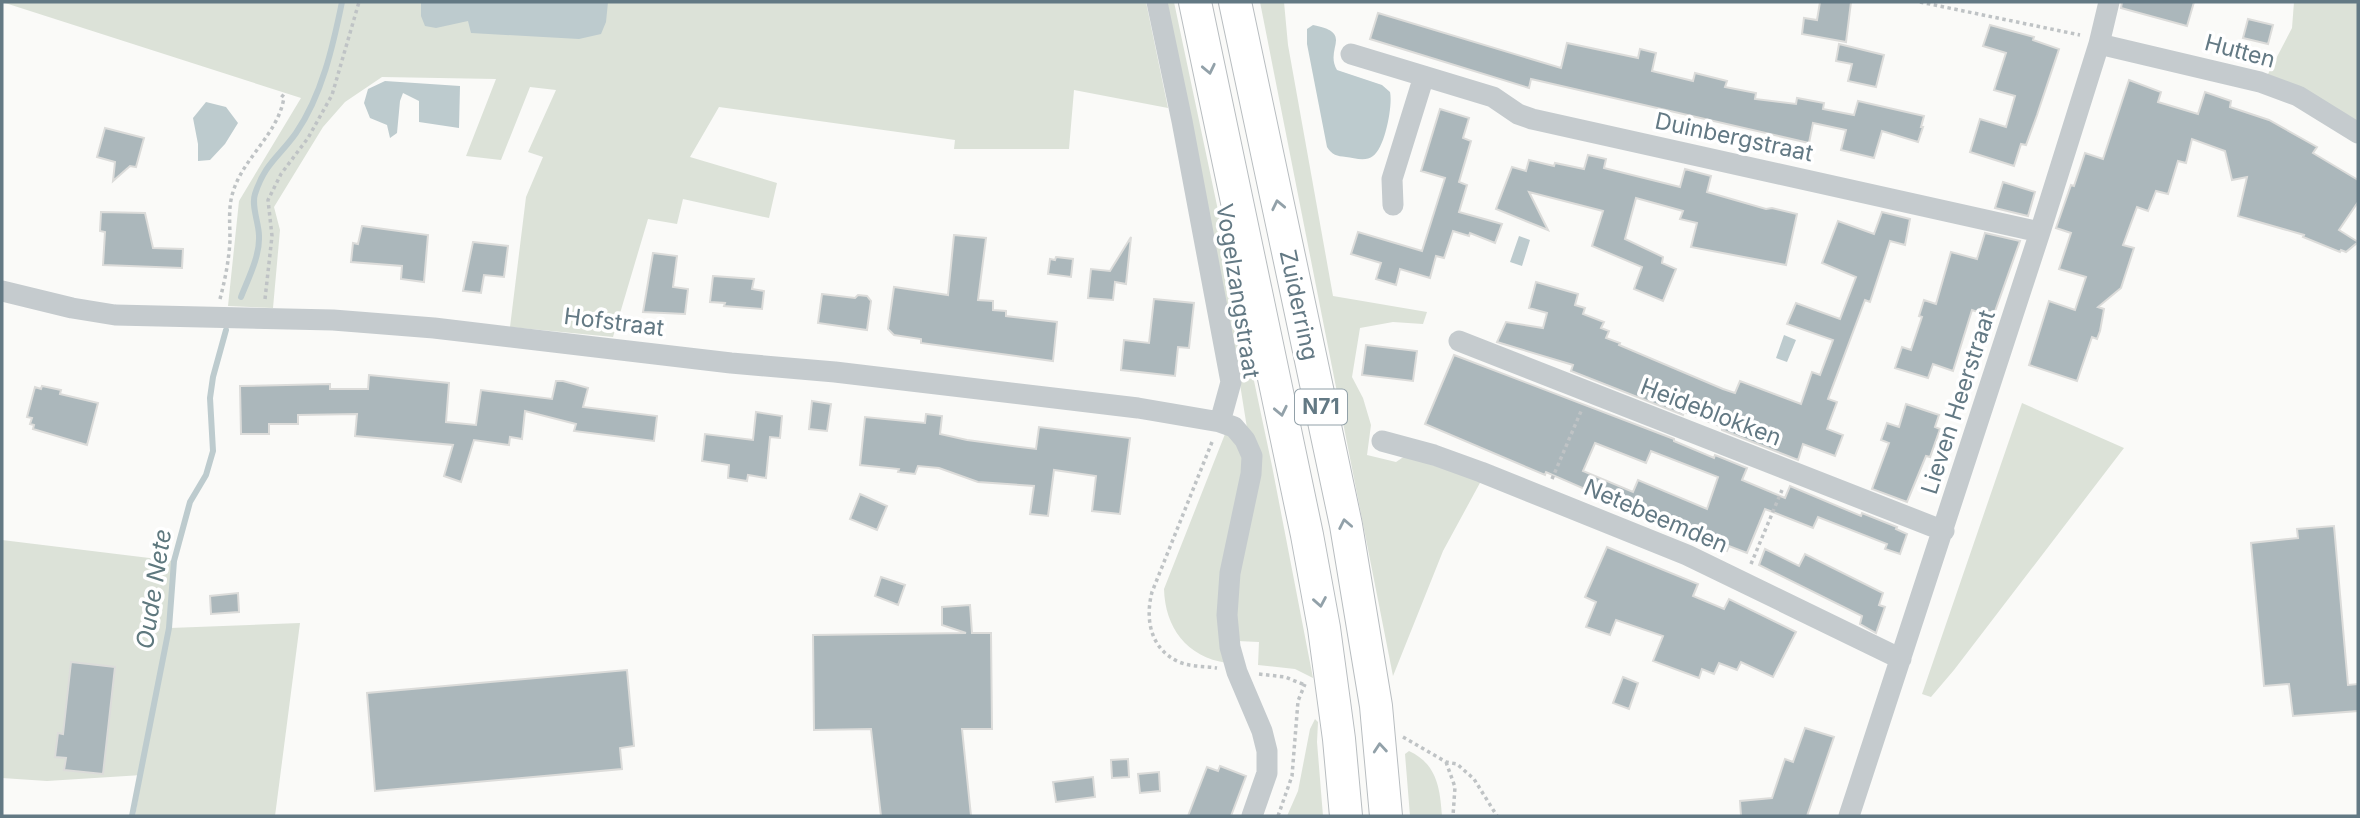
<svg xmlns="http://www.w3.org/2000/svg" width="2360" height="818" font-family="Inter,sans-serif">
  <style>
    .green { fill: #dce2d8 }
    .water { fill: #bdcbce }
    .lines { fill: none; stroke-linecap: round; stroke-linejoin: round }
    .stream { stroke: #bdcbce; stroke-width: 6 }
    .building { fill: #abb7bb; stroke: #dcdcda; stroke-width: 2; fill-rule: evenodd }
    .highway-casing { stroke: #b8bdc0; stroke-width: 34 }
    .path { stroke: #bfc3c5; stroke-width: 3.5; stroke-dasharray: 3.5 3.5; stroke-linecap: butt }
    .minor { stroke: #c5cbce; stroke-width: 21 }
    .highway { stroke: #fff; stroke-width: 32 }
    .oneway { stroke: #92a1a9 }
    .labels { text-anchor: middle; stroke-width: 7; stroke-linejoin: round; paint-order: stroke }
    .shield { fill: #fff; stroke: #92a1a9; stroke-width: 2 }
    .shield-label { font-size: 21px; font-weight: bold; fill: #637984 }
    .street-label { font-size: 23px; fill: #637984; stroke: #fff }
    .water-label { font-size: 24px; font-style: italic; fill: #5e787e; stroke: #fff }
  </style>
  <rect width="100%" height="100%" fill="#fafaf8"/>
  <path class="green" d="M2,2H1146L1168,108L1074,90L1069,149H954L955,140L719,107L690,157L777,183L769,218L683,199L677,224L648,219L613,337L510,327L526,197L543,157L528,152L556,90L530,87L501,160L466,156L496,79L382,77L345,102L323,127L274,207L280,230L273,308L228,306L239,201L301,98Z
    M1161,2H1174L1272,466L1313,678L1295,669L1258,665L1259,642L1237,641L1235,609L1247,428L1239,378Z
    M1260,2H1284L1288,45L1333,296L1427,312L1423,324L1393,322L1360,328L1352,377L1363,398L1371,425L1367,455L1396,462L1405,456L1481,481L1443,551L1393,676Z
    M2294,2H2358V124L2267,76L2292,28Z
    M2022,403L2124,448L1954,670L1931,697L1922,694Z
    M1225,434L1231,437L1244,456L1227,663C1186,657 1165,627 1164,589Z
    M2,540L174,561L170,628L300,623L275,816H135L142,775L47,781L2,778Z
    M1315,719L1318,722L1317,742L1323,816H1287L1298,791L1310,729Z
    M1409,751C1437,764 1440,788 1442,816H1410L1405,754Z"/>
  <path class="water" d="M421,2H608L606,22L601,34L579,39L471,33L468,21L436,28L425,26L421,16Z
    M1313,25C1355,33 1324,48 1337,70L1382,85L1390,92C1393,105 1385,148 1373,156C1366,162 1354,158 1346,157C1337,156 1332,155 1327,147L1307,44V29Z
    M385,81L460,86L459,128L419,122V101L403,93L400,101L397,133L390,138L387,125L370,118L364,103L368,89Z
    M206,102L226,107L238,123L225,144L210,160L198,161V144L193,118Z
    M1519,236L1530,240L1522,266L1510,262Z
    M1784,335L1796,340L1787,362L1776,358Z"/>
  <g class="lines">
    <path class="stream" d="M241,297C248,279 260,256 259,236C259,223 251,206 255,194C265,163 279,157 296,133C322,95 333,46 342,2
      M132,816L169,628L174,561L190,502L206,475L213,451L210,398L213,377L226,330"/>
  </g>
  <path class="building" d="M1820,2H1851L1846,42L1802,34L1804,18L1817,20Z
    M2122,2H2194L2187,26L2121,8Z
    M1378,13L1561,68L1567,43L1638,58L1640,49L1656,53L1652,71L1693,81L1695,73L1727,81L1725,87L1756,93L1755,99L1796,104L1797,98L1824,103L1823,109L1854,115L1858,101L1924,116L1921,127H1923L1918,142L1882,131L1874,158L1841,150L1846,130L1813,123L1809,143L1531,79L1529,88L1370,39Z
    M2248,19L2273,25L2268,44L2243,38Z
    M1990,25L2034,37L2033,40L2059,49L2037,115L2026,145L2021,144L2014,166L1970,152L1980,119L2006,127L2015,96L1994,90L2006,53L1983,46Z
    M1839,44L1884,55L1876,87L1848,81L1852,64L1836,61Z
    M2129,80L2161,92L2158,102L2198,114L2205,92L2231,101L2230,107L2269,120L2317,147L2313,153L2358,180V202L2339,230L2358,242L2346,252L2341,250L2340,252L2303,237L2304,235L2238,216L2247,177L2232,180L2225,151L2192,139L2186,163L2178,161L2168,194L2156,191L2148,211L2137,207L2123,245L2134,248L2121,288L2098,307L2104,309L2100,331L2097,339L2092,337L2077,381L2029,365L2049,301L2075,310L2086,277L2059,269L2071,233L2056,228L2071,185L2074,186L2085,153L2103,159Z
    M1440,109L1469,118L1463,138L1471,141L1459,182L1467,185L1459,212L1502,224L1495,243L1470,233L1469,236L1453,231L1444,258L1436,256L1430,278L1400,269L1396,285L1376,279L1381,263L1351,254L1358,232L1422,251L1445,178L1421,171Z
    M105,128L144,138L136,167L130,166L113,181L115,162L97,157Z
    M1588,155L1606,159L1604,168L1680,187L1685,169L1711,176L1707,192L1766,209L1772,208L1797,214L1786,265L1691,247L1697,223L1680,219L1683,211L1636,198L1625,239L1663,257L1662,263L1676,269L1663,301L1634,289L1642,267L1592,246L1603,211L1529,192L1548,230L1496,209L1512,167L1526,171L1529,160L1554,166L1555,163L1584,169Z
    M2003,182L2035,192L2028,216L1995,208Z
    M101,212L145,213L153,248L183,249L182,268L103,265L105,232L100,231Z
    M1882,212L1910,219L1905,245L1890,241L1870,302L1865,300L1828,399L1837,402L1827,429L1843,435L1835,456L1803,444L1798,460L1722,430V427L1684,412L1683,415L1571,371L1573,365L1497,342L1506,322L1543,328L1547,313L1529,308L1536,282L1578,294L1575,305L1585,308L1583,314L1604,322L1601,328L1609,331L1606,338L1620,343L1619,345L1723,389L1735,393L1740,381L1801,404L1812,372L1820,375L1833,340L1787,324L1796,303L1840,319L1856,277L1822,263L1838,221L1874,234Z
    M362,226L428,235L424,282L401,279L402,266L351,262L353,243L358,244Z
    M1985,233L2020,241L1993,317L1972,310L1953,371L1933,364L1928,378L1895,368L1902,347L1911,350L1922,317L1919,316L1924,300L1936,304L1951,252L1977,259Z
    M954,235L986,238L978,300L993,301V310L1006,311V316L1057,322L1053,361L921,343V339L894,335L888,329L894,287L948,295Z
    M1131,237L1126,284L1115,282L1113,300L1088,298L1091,269L1110,271Z
    M473,242L508,246L504,277L484,275L481,293L463,291Z
    M653,253L677,256L673,287L688,289L685,314L643,312Z
    M1056,257L1073,259L1071,277L1048,274L1050,259L1055,260Z
    M713,276L754,279L752,289L764,291L762,309L724,306L725,303L710,302Z
    M822,294L855,298L858,295L867,296L871,301L867,330L818,323Z
    M1154,299L1194,303L1189,348L1178,347L1175,376L1121,370L1124,340L1149,343Z
    M1366,345L1417,351L1413,381L1362,375Z
    M1454,355L1674,439V441L1714,458L1715,455L1747,468L1742,480L1785,498L1790,486L1861,516L1862,513L1897,527L1896,529L1907,534L1900,554L1885,549L1887,544L1818,517L1813,528L1765,509L1747,553L1729,546L1727,551L1546,472L1545,475L1425,424ZM1595,443L1646,463L1651,451L1718,477L1707,509L1638,480L1633,492L1583,471Z
    M369,375L449,383L446,422L476,425L481,390L552,399L556,381H563L588,388L583,407L657,416L654,441L574,431L576,424L525,411L522,439L510,437L509,445L474,440L461,482L444,476L453,445L355,436L357,414L298,415V424H269V434H241L240,386L330,384V389H368Z
    M42,386L61,390L60,394L98,403L87,445L33,429L34,425L30,424L32,418L27,417L35,387L41,389Z
    M812,401L831,404L827,431L809,429Z
    M1906,404L1939,415L1935,427L1940,429L1930,457L1926,456L1907,502L1872,489L1889,443L1881,440L1887,423L1899,427Z
    M756,412L782,416L780,438L770,437L766,478L748,475L747,481L728,478L729,465L702,461L705,434L753,440Z
    M926,414L942,416L940,434L967,440L1036,449L1039,427L1130,438L1120,514L1092,511L1096,476L1054,470L1048,516L1030,514L1034,486L978,482L939,468L918,466L915,474L898,472L899,469L860,465L865,417L925,423Z
    M860,494L887,506L877,530L850,519Z
    M2334,526L2348,685L2358,684V711L2293,716L2289,684L2264,686L2251,543L2298,538L2297,529Z
    M1607,547L1698,584L1693,596L1724,609L1729,599L1796,632L1773,677L1741,662L1737,670L1719,663L1714,674L1702,669L1699,678L1653,661L1663,636L1616,620L1610,635L1586,627L1596,602L1585,597Z
    M1765,549L1799,566L1805,554L1883,593L1879,605L1885,607L1876,633L1860,624L1862,616L1759,565Z
    M881,577L905,585L898,605L875,596Z
    M238,593L239,612L211,614L210,596Z
    M970,605L972,633H991L992,729H962L971,816H881L871,729L814,730L813,635L966,633L942,625V607Z
    M71,662L115,667L103,774L64,770L66,758L55,757L58,733L63,734Z
    M627,670L634,746L620,748L622,769L375,791L367,693Z
    M1623,677L1638,683L1629,709L1613,703Z
    M1805,728L1834,737L1807,816H1741L1740,801L1772,798L1785,759L1793,762Z
    M1128,759L1129,777L1112,778L1111,760Z
    M1220,766L1246,776L1231,816H1188L1207,767L1218,771Z
    M1159,772L1160,791L1140,793L1138,774Z
    M1093,777L1095,797L1056,802L1053,782Z"/>
  <g class="lines">
    <g class="highway-casing">
      <path id="highway" d="M1195,2L1307,535L1324,628L1339,739L1346,816
        M1235,2L1346,525L1376,706L1386,816"/>
    </g>
    <path class="path" d="M1920,2L2080,35
      M220,299C225,280 229,260 230,240C230,224 228,207 233,192C243,158 279,133 284,97L279,93
      M265,299L272,236L268,200L281,174L308,138L332,95L359,2
      M1212,442L1152,592C1145,619 1150,649 1179,662C1191,667 1204,666 1217,668
      M1552,479L1582,409
      M1751,564L1782,490
      M1259,674L1285,677L1305,685
      M1403,737L1446,762L1457,764L1474,779L1497,816
      M1446,762L1455,787L1453,816
      M1278,816L1292,776L1298,701L1305,684"/>
    <path class="minor" d="M1157,2L1182,121L1231,382L1220,422
      M2099,44L2260,82L2298,96L2358,133
      M1351,54L1493,97L1518,114L1532,119L2040,232
      M1393,205L1392,179L1424,76
      M2,291L72,308L115,315L333,320L434,328L731,363L835,372L1138,408L1220,422L1234,427L1245,440L1252,456L1251,474L1230,573L1227,615L1230,647L1237,672L1262,731L1267,751V773L1252,816
      M1459,341L1944,531
      M1382,441L1434,455L1481,472L1687,555L1901,659
      M1849,816L2040,232L2099,44L2109,2"/>
    <use href="#highway" class="highway"/>
  </g>
  <defs><path id="oneway-chevron" d="M-2-3.5L2.5 0L-2 3.5" fill="none" stroke-width="1.6" stroke-linecap="round" stroke-linejoin="round" transform="scale(1.75)"/></defs>
  <g class="oneway">
    <use href="#oneway-chevron" transform="translate(1209 69) rotate(78)"/>
    <use href="#oneway-chevron" transform="translate(1278 205) rotate(-102)"/>
    <use href="#oneway-chevron" transform="translate(1281 411) rotate(78)"/>
    <use href="#oneway-chevron" transform="translate(1345 524) rotate(-101)"/>
    <use href="#oneway-chevron" transform="translate(1320 602) rotate(80)"/>
    <use href="#oneway-chevron" transform="translate(1380 748) rotate(-95)"/>
  </g>
  <g class="labels">
    <rect class="shield" x="1295" y="389.5" width="52" height="35" rx="5"/>
    <g class="shield-label">
      <text x="1321" y="414">N71</text>
    </g>
    <g class="street-label">
      <text transform="translate(2240 51) rotate(15)" y="8">Hutten</text>
      <text transform="translate(1734 137) rotate(12)" y="8">Duinbergstraat</text>
      <text transform="translate(1238 291) rotate(81)" y="8">Vogelzangstraat</text>
      <text transform="translate(1299 305) rotate(78)" y="8">Zuiderring</text>
      <text transform="translate(614 322) rotate(7)" y="8">Hofstraat</text>
      <text transform="translate(1958 402) rotate(-72)" y="8">Lieven Heerstraat</text>
      <text transform="translate(1711 412) rotate(21)" y="8">Heideblokken</text>
      <text transform="translate(1656 516) rotate(23)" y="8">Netebeemden</text>
    </g>
    <g class="water-label">
      <text transform="translate(154 589) rotate(-81)" y="8">Oude Nete</text>
    </g>
  </g>
  <rect width="2360" height="818" fill="none" stroke="#637984" stroke-width="7"/>
</svg>
